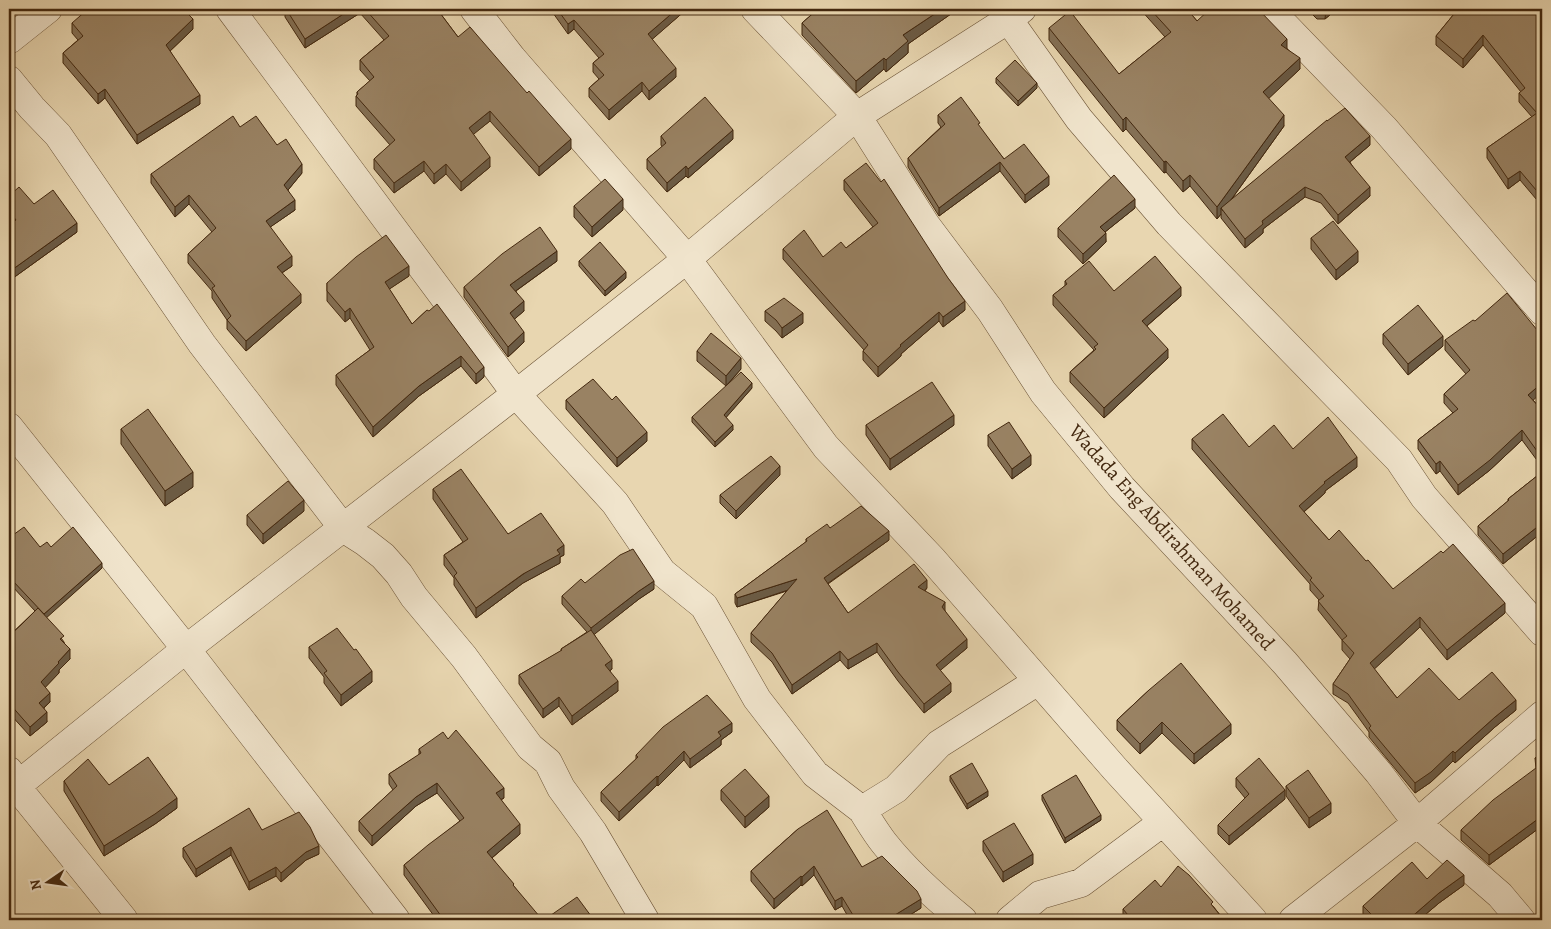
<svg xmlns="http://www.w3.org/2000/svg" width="1551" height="929" font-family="Alegreya,serif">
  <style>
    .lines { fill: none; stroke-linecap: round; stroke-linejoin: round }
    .minor-casing { stroke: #6c5437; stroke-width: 29 }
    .minor { stroke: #f0e4cc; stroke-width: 28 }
    .wall { fill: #847055; stroke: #43280f }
    .shaded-wall { fill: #6b5b45; stroke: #43280f }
    .building { fill: #998263; stroke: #43280f }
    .labels { text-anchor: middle; stroke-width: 4; stroke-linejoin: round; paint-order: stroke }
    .street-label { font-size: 20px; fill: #43280f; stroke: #f0e4cc }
  </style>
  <rect width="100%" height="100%" fill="#e8d6b0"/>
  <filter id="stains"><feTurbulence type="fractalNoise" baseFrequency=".004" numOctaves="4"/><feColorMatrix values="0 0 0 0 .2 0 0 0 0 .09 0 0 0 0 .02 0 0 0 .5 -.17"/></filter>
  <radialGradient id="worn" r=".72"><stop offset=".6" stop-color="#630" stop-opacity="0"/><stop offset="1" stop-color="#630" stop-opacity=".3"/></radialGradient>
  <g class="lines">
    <g class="minor-casing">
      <path id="minor" d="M230,9L516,394L615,503L662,572L704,606L757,699L815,774L862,810L896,789L939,744L1038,681
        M474,9L512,58L687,259L826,447L933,560L1115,769L1253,920
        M755,9L857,116L926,225L990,310L1043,392L1122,488L1285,663L1378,772L1417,823L1500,895L1521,920
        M1001,9L1079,119L1169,224L1399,460L1424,497L1542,632
        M1269,9L1384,128L1542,311
        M9,40L48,9
        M9,80L32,108L58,135L202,344L343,528L365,542L383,556L399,574L414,597L464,657L530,747L548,762L561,788L593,832L645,920
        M9,427L186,649L396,920
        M9,771L16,786L124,920
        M9,792L186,649L516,394L687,259L857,116L1009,19L1022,9
        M862,810C869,821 876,833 884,843C907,872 935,897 963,920
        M1010,920L1040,895L1081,883L1163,822
        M1293,920L1417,823L1542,715"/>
    </g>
    <use href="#minor" class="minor"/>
  </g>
  <path class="wall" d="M285,9H437L458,37L571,149L539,176L490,121L473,134L490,167L461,191L446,174L434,184L424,171L394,193L374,169V159L390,145L356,106V96L357,95V92L370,81L360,70V60L384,40L360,13L305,48L285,17Z
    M553,9H687L652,39L676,77L649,100L642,91L609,120L589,97V88L599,79L593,72V63L599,58L574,29L568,34L553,13Z
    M818,9H958L908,44V53L886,72L884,69L856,93L802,35V23Z
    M1140,9H1187L1197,21L1287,49L1300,69L1268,98L1284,126L1231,200L1327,121L1370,145L1350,162L1370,196L1338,224L1321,203L1305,197L1263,229V233L1245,248L1221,218V214L1217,219L1190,186L1183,192L1166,172L1164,173L1126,129L1123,132L1049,40V28L1119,74L1165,37Z
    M1307,9H1337L1325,19H1317Z
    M1450,9H1542V206L1520,180L1508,189L1487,158V148L1532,117L1519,102V93L1521,92L1483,45L1463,68L1436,45V36L1454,14L1450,11Z
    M72,23L193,29L170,51L200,104L137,144L105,98L98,104L63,63V53L78,40L72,33Z
    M996,78L1037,88L1018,106L996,83Z
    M938,115L980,128L1004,159L1049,185L1025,203L1000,171L939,216L908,167V158L941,127L938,123Z
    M661,136L733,139L688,178L686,176L667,192L647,169V159L662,147L661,145Z
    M277,145L302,173L288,190L295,210L270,227L292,266L282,273L301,303L246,351L227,329V320L212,298V291L188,263V254L212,232L189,204L175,217L151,183V174Z
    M844,180L965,310L943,327L939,321L901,354V356L878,377L863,360V351L864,350L783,259V249L823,257L846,248L873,227L844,190Z
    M9,196L34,204L77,232L9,281V225L12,223L9,220Z
    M574,206L623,210L592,237L574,217Z
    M1135,208L1105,232L1106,242L1083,264L1058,237V228Z
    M1311,238L1358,262L1336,280L1311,249Z
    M557,261L516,291L524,311L514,319L524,342L508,357L464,297V287Z
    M579,261L626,278L605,296L579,266Z
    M409,276L389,289L412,324L427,310L484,377L476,384L461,366L419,396L373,437L336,385V375L370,350L350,318L345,322L327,301V283Z
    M1065,281L1114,291L1181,296L1147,326L1168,358L1104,418L1070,382V372L1094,350L1053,305V295L1065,286Z
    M765,311L803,323L782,338L776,331L765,321Z
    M1383,334L1443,346L1408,375L1383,344Z
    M1445,340L1533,400L1542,410V467L1522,440L1490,470L1458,495L1440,471L1436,474L1418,449V440L1453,413L1444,403V394L1466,374L1445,350Z
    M697,351L741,369L726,386L697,361Z
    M752,388L726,417L733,430L715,447L692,422V417Z
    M566,400L647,441L617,467L566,409Z
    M866,425H954L890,470L866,435Z
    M121,429L193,487L165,506L121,444Z
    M988,435L1031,465L1012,479L988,446Z
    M1192,439L1249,447L1293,449L1357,467L1325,491V493L1304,512L1329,540L1366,561L1393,589L1505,613L1447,660L1420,627L1374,669L1397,698L1459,700L1516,710L1495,727L1455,763L1453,761L1431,782L1415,793L1369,737V732L1348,703L1333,694V684L1350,659L1342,650V640L1318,610L1319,600L1310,590V584L1192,449Z
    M1542,472V534L1541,533L1503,564L1478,535V526L1508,501V499Z
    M780,475L736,519L720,503V495Z
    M433,489L508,534L564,555L560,557V563L523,583L476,618L454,585V578L444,565V555L463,542L433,499Z
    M304,511L263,544L247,525V515Z
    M830,528L889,540L828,584L848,613L927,588L925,591L945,611L967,648L940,670L951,692L924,713L898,681L877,652L848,669L840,660L792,694L772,662L751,642V633L787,591L737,607L735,603V594L806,542V539Z
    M9,538L40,547H51L102,568L46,617L64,642L70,659L59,670V673L45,687L50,702L44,708L47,722L30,736L9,713V636L35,611L12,586L10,587L9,585Z
    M585,583L654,589L639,599L594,634L612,669L610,671L618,691L572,725L559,706L543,718L519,684V675L561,651V649L587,632L562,604V596Z
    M309,647L354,650L372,682L341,706L324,683V677L309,658Z
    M1149,690L1231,734L1194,764L1162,733L1140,754L1117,730V720Z
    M732,732L721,740V745L690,768L684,760L658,786L657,785L619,821L601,801V792L636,759V755Z
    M448,739L504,798L501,800L520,834L492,858L540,920H437L404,875V865L460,821L437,793L416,806L372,846L359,831V821L393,790L389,784V774L419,755V749Z
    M1542,752V826L1489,865L1461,840V830L1536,769L1535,758Z
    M950,776L988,796L967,809L950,781Z
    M1236,778L1285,799L1229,845L1218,834V825L1245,798L1236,787Z
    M64,781L109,785L177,808L155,824L104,856L64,791Z
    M1286,786L1331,813L1309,828L1286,796Z
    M721,790L769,807L745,828L721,800Z
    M1042,795L1101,820L1065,843L1042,800Z
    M798,829L862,867L921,908L902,920H850L842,906L835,910L814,875L802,886L801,885L774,909L751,881V871Z
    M262,830L319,854L306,860L281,882L276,876L249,890L231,855L196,877L183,857V848Z
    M983,841L1033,864L1003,882L983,851Z
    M1427,879L1464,885L1439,903L1419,920H1368L1363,916V906Z
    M1161,887L1213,906L1224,920H1124L1123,919V909Z"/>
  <path class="shaded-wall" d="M351,9H360V13L305,48V39Z
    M677,9H687L648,43V34Z
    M942,9H958L908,44V53L886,72V60L903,35Z
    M1326,9H1337L1325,19Z
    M193,19V29L166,55V45Z
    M574,20V29L568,34V24Z
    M1483,35V45L1463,68V59Z
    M1287,39V50L1281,45Z
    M884,58V69L856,93V81Z
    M1300,58V69L1263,104V92Z
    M676,68V77L649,100V91Z
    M642,82V91L609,120V110Z
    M1037,83V88L1018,106V101Z
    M105,89V98L98,104V94Z
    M200,95V104L137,144V135Z
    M490,111V121L469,138V128Z
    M1284,115V126L1223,211L1221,208V214L1217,219V207Z
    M1126,117V129L1123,132V120Z
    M733,130V139L688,178V169Z
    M1370,136V145L1345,166V157Z
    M571,139V149L539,176V167Z
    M490,157V167L461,191V182Z
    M424,161V171L394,193V183Z
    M1166,161V172L1164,173V162Z
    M1000,162V171L939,216V208Z
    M302,164V173L284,195V185Z
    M446,164V174L434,184V174Z
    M686,166V176L667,192V183Z
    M1520,171V180L1508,189V179Z
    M1190,175V186L1183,192V181Z
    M1049,176V185L1025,203V195Z
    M1305,187V197L1263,229V233L1245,248V239L1262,221Z
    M1370,187V196L1338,224V215Z
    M189,195V204L175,217V207Z
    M623,199V210L592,237V227Z
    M1135,199V208L1100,236V227Z
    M295,200V210L266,230V221Z
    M77,223V232L9,281V272Z
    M1106,233V242L1083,264V254Z
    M557,251V261L510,295V285Z
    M1358,251V262L1336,280V270Z
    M292,256V266L277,276V267Z
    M409,266V276L385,292V282Z
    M626,272V278L605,296V291Z
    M1181,287V296L1142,330V321Z
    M301,294V303L246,351V341Z
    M524,301V311L510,323V313Z
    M965,301V310L943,327V317Z
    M350,308V318L345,322V312Z
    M939,312V321L901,354V356L878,377V367L900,345Z
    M803,313V323L782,338V328Z
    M524,332V342L508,357V347Z
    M1443,336V346L1408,375V364Z
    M1168,349V358L1104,418V408Z
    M461,356V366L419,396L373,437V427L419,386Z
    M741,358V369L726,386V376Z
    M484,367V377L476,384V374Z
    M752,383V388L724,420V415Z
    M1542,383V392L1528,405V395Z
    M954,415V425L890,470V459Z
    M733,425V430L715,447V442Z
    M1522,430V440L1490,470L1458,495V485Z
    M647,432V441L617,467V458Z
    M1031,455V465L1012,479V469Z
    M1357,457V467L1325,491V493L1299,516V506L1324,482Z
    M1440,461V471L1436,474V464Z
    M780,466V475L736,519V511Z
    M193,472V487L165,506V491Z
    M304,500V511L263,544V534Z
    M1541,524V533L1503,564V554Z
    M889,531V540L824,586V578Z
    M564,545V555L560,557V563L523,583L476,618V608Z
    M102,563V568L44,620V614Z
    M797,579V587L737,607V598Z
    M12,580V586L10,587V582Z
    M927,580V588L918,596V587Z
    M654,581V589L639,599L591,637V628L639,591Z
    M945,602V611L942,607Z
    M1505,603V613L1447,660V650Z
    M1420,617V627L1370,673V663Z
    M967,639V648L936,674V665Z
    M877,643V652L848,669V660Z
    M70,649V659L59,670V673L41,692V682L58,662Z
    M840,651V660L792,694V685Z
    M612,660V669L605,674V665Z
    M372,671V682L341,706V695Z
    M618,681V691L572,725V716Z
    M951,683V692L924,713V704Z
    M50,693V702L39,712V703Z
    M559,697V706L543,718V709Z
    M1516,700V710L1495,727L1455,763V753L1495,717Z
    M47,712V722L30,736V727Z
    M1162,722V733L1140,754V744Z
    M732,723V732L721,740V745L690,768V759L718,732Z
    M1231,724V734L1194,764V754Z
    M684,751V760L658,786V777Z
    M1453,751V761L1431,782L1415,793V783Z
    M657,776V785L619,821V812Z
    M437,783V793L416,806L372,846V836L416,797Z
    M504,788V798L496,802V793Z
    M1285,790V799L1229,845V836Z
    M988,791V796L967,809V804Z
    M769,796V807L745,828V817Z
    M177,798V808L155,824L104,856V846Z
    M1331,803V813L1309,828V818Z
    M1101,815V820L1065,843V838Z
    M1542,816V826L1489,865V855Z
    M520,824V834L487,862V852Z
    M319,846V854L306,860L281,882V873L306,852Z
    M231,847V855L196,877V869Z
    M1033,854V864L1003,882V872Z
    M814,866V875L802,886V877Z
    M276,867V876L249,890V882Z
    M1464,875V885L1439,903L1419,920H1408L1439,893Z
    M801,876V885L774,909V899Z
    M842,897V906L835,910V901Z
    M921,899V908L902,920H890V918Z"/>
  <path class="building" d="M88,9H183L193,19L166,45L200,95L137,135L105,89L98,94L63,53L83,36L72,23Z
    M286,9H351L305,39Z
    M365,9H437L458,37L470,27L527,93L529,91L571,139L539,167L490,111L469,128L490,157L461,182L446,164L434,174L424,161L394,183L374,159L395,140L356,96L358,94L357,92L374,77L360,60L389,36Z
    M557,9H677L648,34L676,68L649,91L642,82L609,110L589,88L604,75L593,63L604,54L574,20L568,24Z
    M818,9H942L903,35L908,41L886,60L884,58L856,81L802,23Z
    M1150,9H1187L1197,21L1210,9H1258L1287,39L1281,45L1300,58L1263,92L1284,115L1217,207L1190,175L1183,181L1166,161L1164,162L1126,117L1123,120L1049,28L1070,11L1119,74L1171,32Z
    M1458,9H1542V197L1520,171L1508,179L1487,148L1537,113L1519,93L1525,88L1483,35L1463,59L1436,36Z
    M1015,60L1037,83L1018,101L996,78Z
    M705,97L733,130L688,169L686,166L667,183L647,159L666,143L661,136Z
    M961,97L980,123L978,124L1004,159L1024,144L1049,176L1025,195L1000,162L939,208L908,158L945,124L938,115Z
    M1345,108L1370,136L1345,157L1370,187L1338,215L1321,194L1305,187L1262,221L1263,224L1245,239L1221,208L1327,120V121Z
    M233,116L240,127L256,116L277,145L286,139L302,164L284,185L295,200L266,221L292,256L277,267L301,294L246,341L227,320L231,316L212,288L215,286L188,254L216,228L189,195L175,207L151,174Z
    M866,163L881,182L884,179L948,278L965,301L943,317L939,312L900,345L901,346L878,367L863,351L868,345L783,249L804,230L823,257L841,242L846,248L878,223L844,180Z
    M1114,175L1135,199L1100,227L1106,233L1083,254L1058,228Z
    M605,179L623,199L592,227L574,206Z
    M19,187L34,204L53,190L77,223L9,272V225L16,220L9,211V196Z
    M1333,221L1358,251L1336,270L1311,238Z
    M540,227L557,251L510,285L524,301L510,313L524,332L508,347L464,287L502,254Z
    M386,235L409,266L385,282L412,324L427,310L429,311L437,304L484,367L476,374L461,356L419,386L373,427L336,375L374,347L350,308L345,312L327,291V283L356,257Z
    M600,242L626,272L605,291L579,261Z
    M1155,256L1181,287L1142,321L1168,349L1104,408L1070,372L1096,349L1094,347L1098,344L1053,295L1067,284L1065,281L1089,261L1114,291Z
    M1507,293L1542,336V383L1528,395L1542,410V458L1522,430L1490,460L1458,485L1440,461L1436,464L1418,440L1458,409L1444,394L1470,370L1445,340L1473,320L1475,321Z
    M784,298L803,313L782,328L776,320L765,311Z
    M1418,305L1443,336L1408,364L1383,334Z
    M711,333L741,358L726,376L697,351Z
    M741,372L752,383L724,415L733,425L715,442L692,417Z
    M593,379L612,400L616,396L647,432L617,458L566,400Z
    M932,382L954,415L890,459L866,425Z
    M148,409L193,472L165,491L121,429Z
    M1223,414L1249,447L1274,425L1293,449L1328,417L1357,457L1324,482L1325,483L1299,506L1329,540L1339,530L1366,561L1368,560L1393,589L1441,551L1443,553L1453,544L1505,603L1447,650L1420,617L1370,663L1397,698L1429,668L1459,700L1492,672L1516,700L1495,717L1455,753L1453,751L1431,772L1415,783L1369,728L1371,726L1348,694L1333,684L1354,653L1342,640L1347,636L1318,601L1324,596L1310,580L1312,578L1192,439Z
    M1009,422L1031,455L1012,469L988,435Z
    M771,456L780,466L736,511L720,495Z
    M461,469L508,534L541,513L564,545L557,550L560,554L523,574L476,608L454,576L457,573L444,555L468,539L433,489Z
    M1542,472V525L1541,524L1503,554L1478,526L1509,500L1508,499Z
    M288,481L304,500L263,534L247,515Z
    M861,506L889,531L824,578L848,613L914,564L927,580L918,587L945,602L942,607L967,639L936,665L951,683L924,704L898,672L877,643L848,660L840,651L792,685L772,653L751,633L797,579L737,598L735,594L807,541L806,539L827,524L830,528Z
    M24,527L40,547L47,542L51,547L73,527L102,563L44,614L12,580L10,582L9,580V538Z
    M633,549L654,581L639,591L591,628L562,596L581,579L585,583L620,555Z
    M38,608L64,636L60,639L70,649L58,662L59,663L41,682L50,693L39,703L47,712L30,727L9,703V636L21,625Z
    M337,628L354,650L356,649L372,671L341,695L324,673L327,671L309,647Z
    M591,630L612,660L605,665L618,681L572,716L559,697L543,709L519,675L562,650L561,649Z
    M1181,663L1231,724L1194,754L1162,722L1140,744L1117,720L1149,690Z
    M707,695L732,723L718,732L721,736L690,759L684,751L658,777L657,776L619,812L601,792L638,757L636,755L663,727Z
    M456,730L504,788L496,793L520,824L487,852L514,884L513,885L540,917L536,920H444L404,865L428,845L464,818L437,783L416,797L372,836L359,821L397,786L389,774L421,753L419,749L443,732L448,739Z
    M1542,752V816L1489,855L1461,830L1493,800L1540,765L1535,758Z
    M148,757L177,798L155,814L104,846L64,781L88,759L109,785Z
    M1259,758L1285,790L1229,836L1218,825L1249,794L1236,778Z
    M972,763L988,791L967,804L950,776Z
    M745,769L769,796L745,817L721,790Z
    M1308,770L1331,803L1309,818L1286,786Z
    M1076,775L1101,815L1065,838L1042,795Z
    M249,808L262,830L299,812L310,827L319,846L306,852L281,873L276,867L249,882L231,847L196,869L183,848Z
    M827,810L862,867L882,856L917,891L921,899L890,918L891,920H856L842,897L835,901L814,866L802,877L801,876L774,899L751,871L798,829Z
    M1014,823L1033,854L1003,872L983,841Z
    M1447,860L1464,875L1439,893L1408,920H1377L1363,906L1412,862L1427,879Z
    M1178,866L1189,875L1213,902L1211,904L1224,920H1132L1123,909L1155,880L1161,887Z
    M577,897L594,920H544Z"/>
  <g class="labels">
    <g class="street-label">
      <text transform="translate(1172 537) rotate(48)" y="7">Wadada Eng Abdirahman Mohamed</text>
    </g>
  </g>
  <rect width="1551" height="929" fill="none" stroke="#e8d6b0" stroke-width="30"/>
  <rect x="10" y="10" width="1531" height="909" fill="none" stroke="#43280f" stroke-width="2.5"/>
  <rect x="15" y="15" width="1521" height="899" fill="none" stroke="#43280f"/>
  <g transform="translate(48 882) rotate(257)" stroke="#f0e4cc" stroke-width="4" paint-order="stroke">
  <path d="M0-4L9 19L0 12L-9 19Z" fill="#43280f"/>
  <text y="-8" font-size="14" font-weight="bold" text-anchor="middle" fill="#43280f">N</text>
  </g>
  <rect width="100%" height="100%" filter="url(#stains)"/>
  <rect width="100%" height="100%" fill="url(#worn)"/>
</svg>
